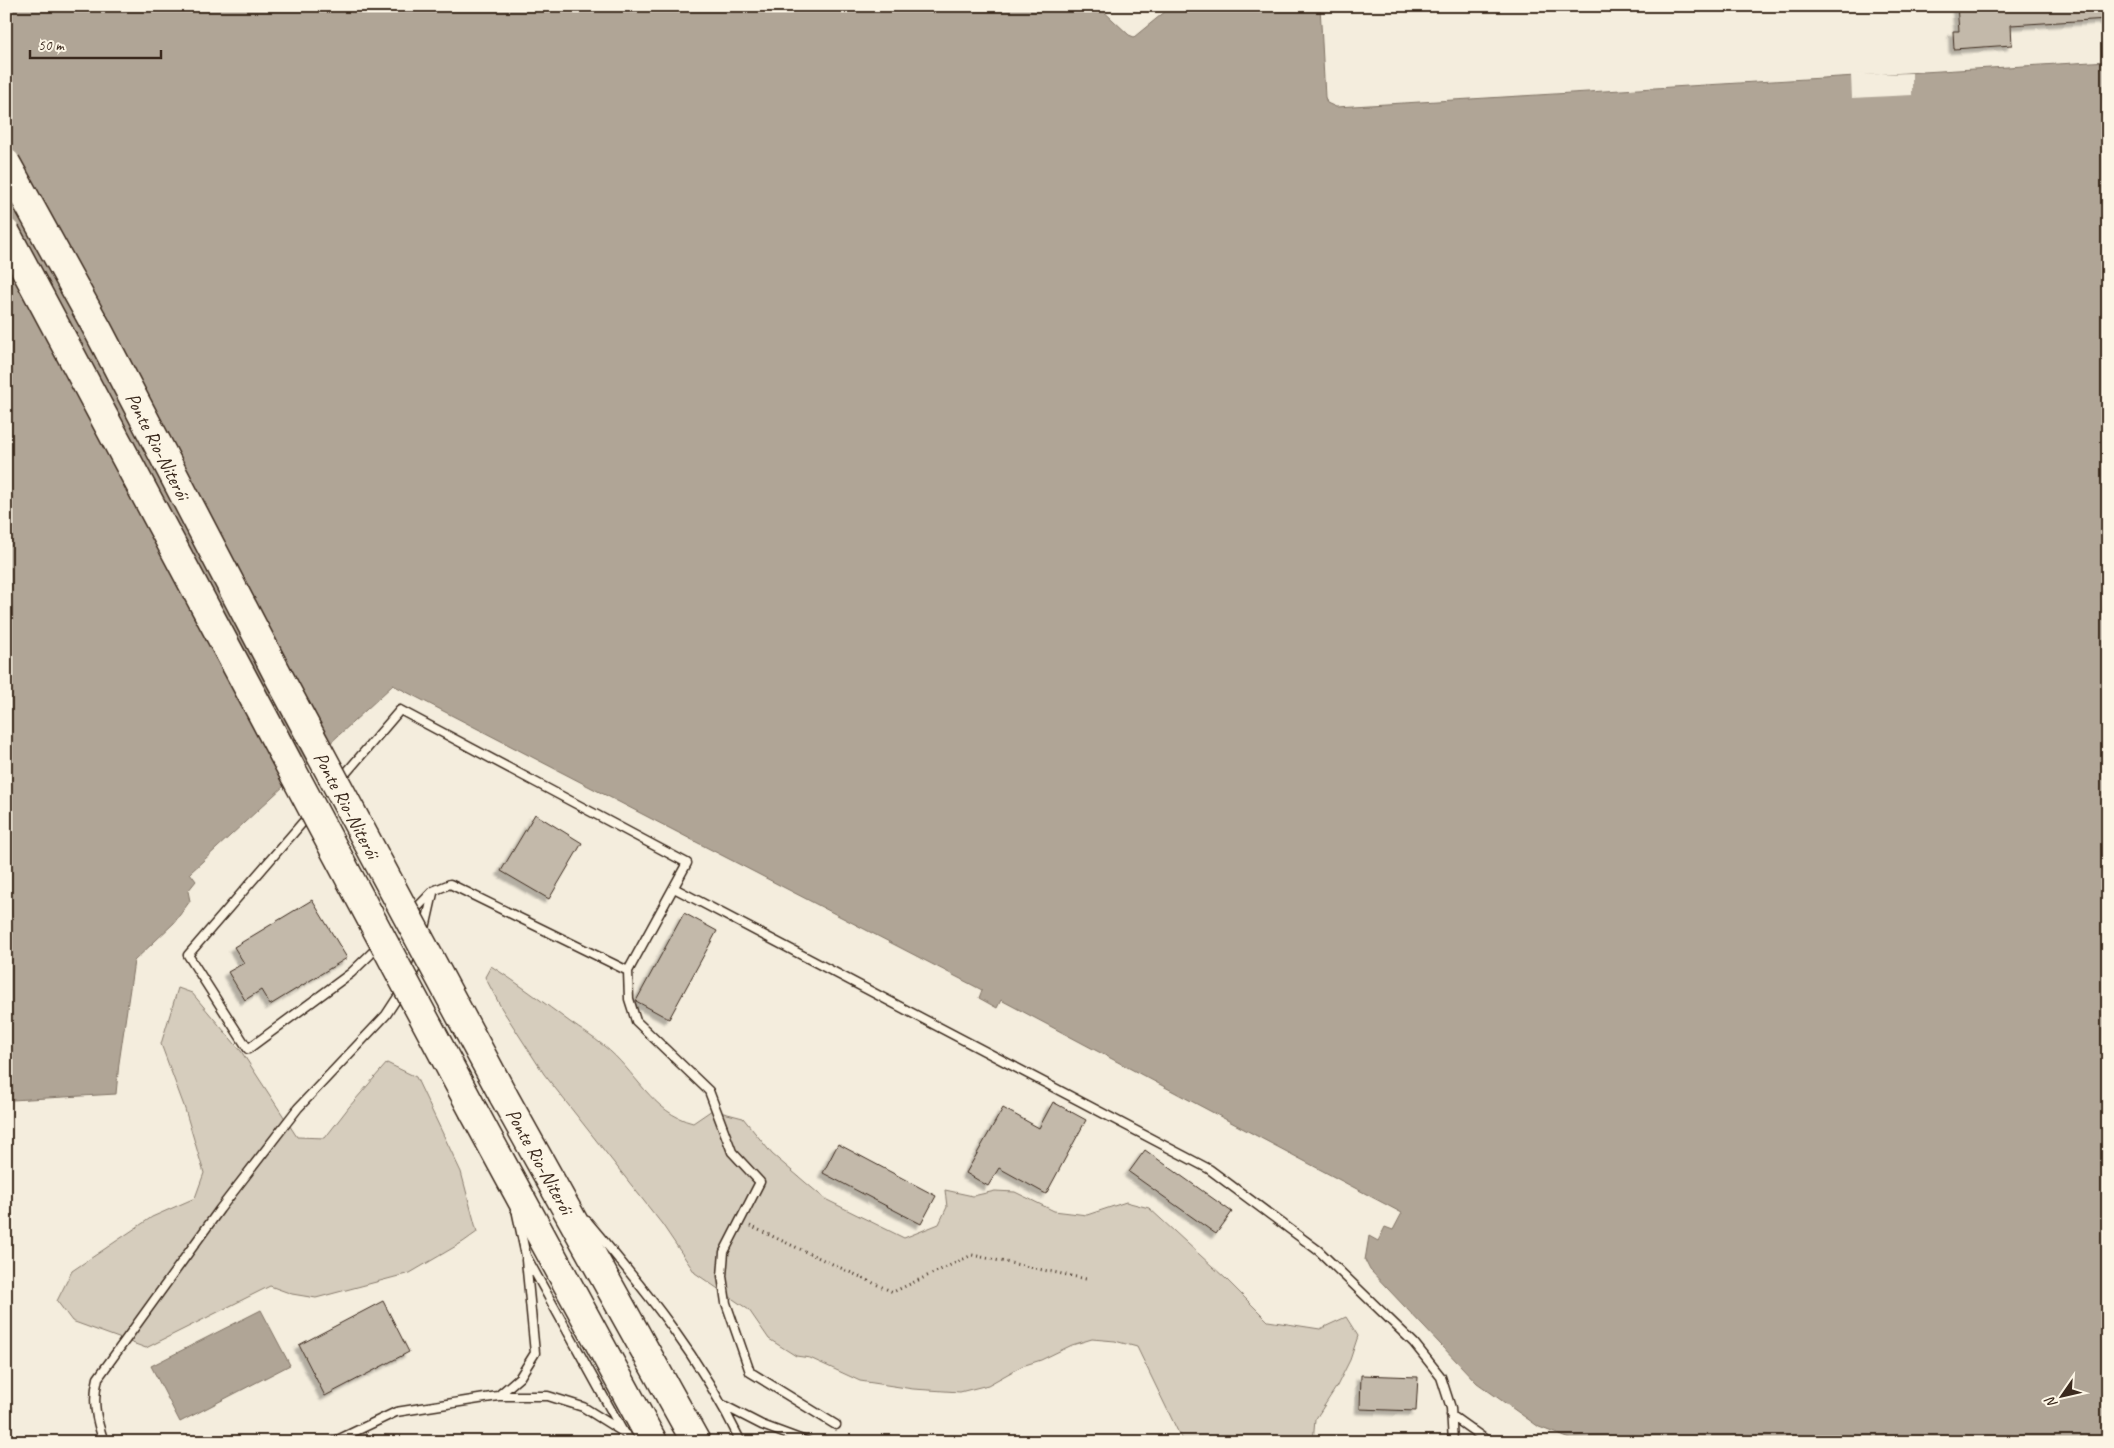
<svg xmlns="http://www.w3.org/2000/svg" width="2114" height="1448" font-family="Caveat,sans-serif">
  <style>
    .green { fill: #d6cdbd; stroke: #887c6e }
    .water { fill: #b0a596; stroke: #817466 }
    .pier { fill: #f4eddd }
    .building { fill: #c3b9aa; stroke: #3b2a1e; filter: url(#shadow) }
    .lines { fill: none; stroke-linecap: round; stroke-linejoin: round }
    .lane-casing { stroke: #3b2a1e; stroke-width: 11 }
    .highway-casing { stroke: #3b2a1e; stroke-width: 31 }
    .path { stroke: #3b2a1e; stroke-width: 3; stroke-dasharray: 1 4; stroke-linecap: butt }
    .lane { stroke: #fcf5e5; stroke-width: 8 }
    .highway { stroke: #fcf5e5; stroke-width: 28 }
    .highway-bridge-casing { stroke: #3b2a1e; stroke-width: 31; stroke-linecap: butt }
    .highway-bridge { stroke: #fcf5e5; stroke-width: 28 }
    .labels { text-anchor: middle; stroke-width: 4; stroke-linejoin: round; paint-order: stroke }
    .street-label { font-size: 20px; fill: #3b2a1e; stroke: #fcf5e5 }
  </style>
  <defs>
    <filter id="shadow"><feDropShadow dx="-4.5" dy="4.5" stdDeviation="1" flood-color="#0004"/></filter>
  </defs>
  <rect width="100%" height="100%" fill="#f4eddd"/>
  <filter id="ink" filterUnits="userSpaceOnUse"><feTurbulence type="fractalNoise" baseFrequency=".02" numOctaves="2"/><feDisplacementMap in="SourceGraphic" scale="10" xChannelSelector="R" yChannelSelector="G"/><feConvolveMatrix kernelMatrix="1 2 1 2 8 2 1 2 1" color-interpolation-filters="sRGB"/></filter>
  <g filter="url(#ink)">
    <path class="green" d="M491,966C518,983 544,1003 570,1022C581,1030 593,1037 604,1046C635,1070 652,1113 693,1123L712,1110L743,1118L772,1154L825,1199L904,1238L939,1224L947,1207L945,1190L973,1196L995,1191L1015,1192L1054,1211L1087,1215L1126,1202L1149,1208L1225,1278L1268,1321L1320,1329L1346,1317L1358,1336L1350,1360L1337,1386L1315,1420L1313,1442H1183L1137,1347L1115,1341L1092,1339L1072,1345L1041,1360L1022,1366L988,1385L960,1392L913,1389L860,1381L810,1358L796,1356L769,1339L749,1310L695,1273L662,1224L544,1074L502,1009L485,977Z
      M178,988L192,993L241,1051L297,1137L325,1138L349,1107L387,1063L416,1077L461,1172L477,1232L463,1242L410,1273L316,1298L292,1294L270,1286L146,1348L72,1321L57,1301L72,1271L152,1217L195,1198L204,1173L184,1106L161,1044Z"/>
    <path class="water" d="M6,6H1098L1129,35L1134,37L1172,6H1320L1325,97L1327,103L1336,107L2108,61V1442H1578L1539,1427L1477,1383L1370,1270L1365,1260L1369,1236L1378,1241L1385,1227L1393,1230L1402,1213L1001,1000L997,1008L979,998L982,990L393,685L190,873L196,881L188,891L190,901L174,923L134,961L119,1063L116,1094L12,1100L11,1065L6,1051Z
      M261,1310L290,1365L180,1422L151,1366Z"/>
    <path class="pier" d="M1912,73V95L1852,98L1851,75Z"/>
    <path class="building" d="M1957,6H2108V19L2011,25L2012,45L1954,49L1953,31H1959Z
      M535,814L582,843L549,899L501,871Z
      M312,900L347,958L270,1005L261,990L245,1000L228,972L244,963L234,947Z
      M684,913L717,931L669,1019L636,1001Z
      M1053,1102L1086,1120L1046,1194L999,1168L988,1186L966,1173L1003,1108L1039,1128Z
      M838,1144L936,1196L921,1224L823,1173Z
      M1145,1150L1232,1212L1216,1234L1129,1172Z
      M383,1301L409,1352L325,1396L299,1345Z
      M1361,1375L1418,1377L1416,1411L1360,1409Z"/>
    <g class="lines">
      <g class="lane-casing">
        <path id="lane" d="M340,780L400,710L687,863L628,971
          M309,815L188,955L248,1049L351,973L379,946
          M674,888L1209,1169L1319,1251L1414,1343L1441,1377L1451,1408L1453,1442
          M412,913L433,891L450,884L628,971L629,999L636,1021L709,1091L732,1152L760,1182L724,1252L722,1276L726,1303L750,1372L836,1425
          M424,933L433,893
          M409,980L417,966L420,956
          M517,1214L526,1256L623,1432L633,1442
          M587,1221C647,1292 700,1357 741,1442
          M498,1396L520,1377L535,1353L526,1260
          M723,1405L762,1425L808,1442
          M1451,1415L1489,1442
          M104,1442C96,1419 92,1401 98,1378L220,1209L298,1108L386,1015L403,989
          M333,1442L396,1412L498,1396H548L583,1407L623,1432"/>
      </g>
      <g class="highway-casing">
        <path id="highway" d="M503,1095L696,1442
          M474,1112L653,1442"/>
      </g>
      <path class="path" d="M750,1226L893,1292L972,1255L1086,1279"/>
      <use href="#lane" class="lane"/>
      <use href="#highway" class="highway"/>
      <g class="highway-bridge-casing">
        <path id="highway-bridge" d="M6,163L98,330L279,677L503,1095
          M6,233L474,1112"/>
      </g>
      <use href="#highway-bridge" class="highway-bridge"/>
    </g>
  </g>
  <g class="labels">
    <g class="street-label">
      <text transform="translate(158 446) rotate(63)" y="7">Ponte Rio-Niterói</text>
      <text transform="translate(347 805) rotate(62)" y="7">Ponte Rio-Niterói</text>
      <text transform="translate(540 1161) rotate(61)" y="7">Ponte Rio-Niterói</text>
    </g>
  </g>
  <rect width="2114" height="1448" fill="none" stroke="#fcf5e5" stroke-width="25"/>
  <rect x="12" y="12" width="2089" height="1423" fill="none" stroke="#3b2a1e" stroke-width="2" filter="url(#ink)"/>
  <g transform="translate(2062 1396) rotate(236)" stroke="#fcf5e5" stroke-width="4" paint-order="stroke">
  <path d="M0-4L9 19L0 12L-9 19Z" fill="#3b2a1e"/>
  <text y="-8" font-size="14" font-weight="bold" text-anchor="middle" fill="#3b2a1e">N</text>
  </g>
  <path d="M30 50v8h131v-8" fill="none" stroke="#3b2a1e" stroke-width="2.5"/>
  <text x="38" y="50" font-size="15" fill="#3b2a1e" stroke="#fcf5e5" stroke-width="4" paint-order="stroke">50 m</text>
</svg>
